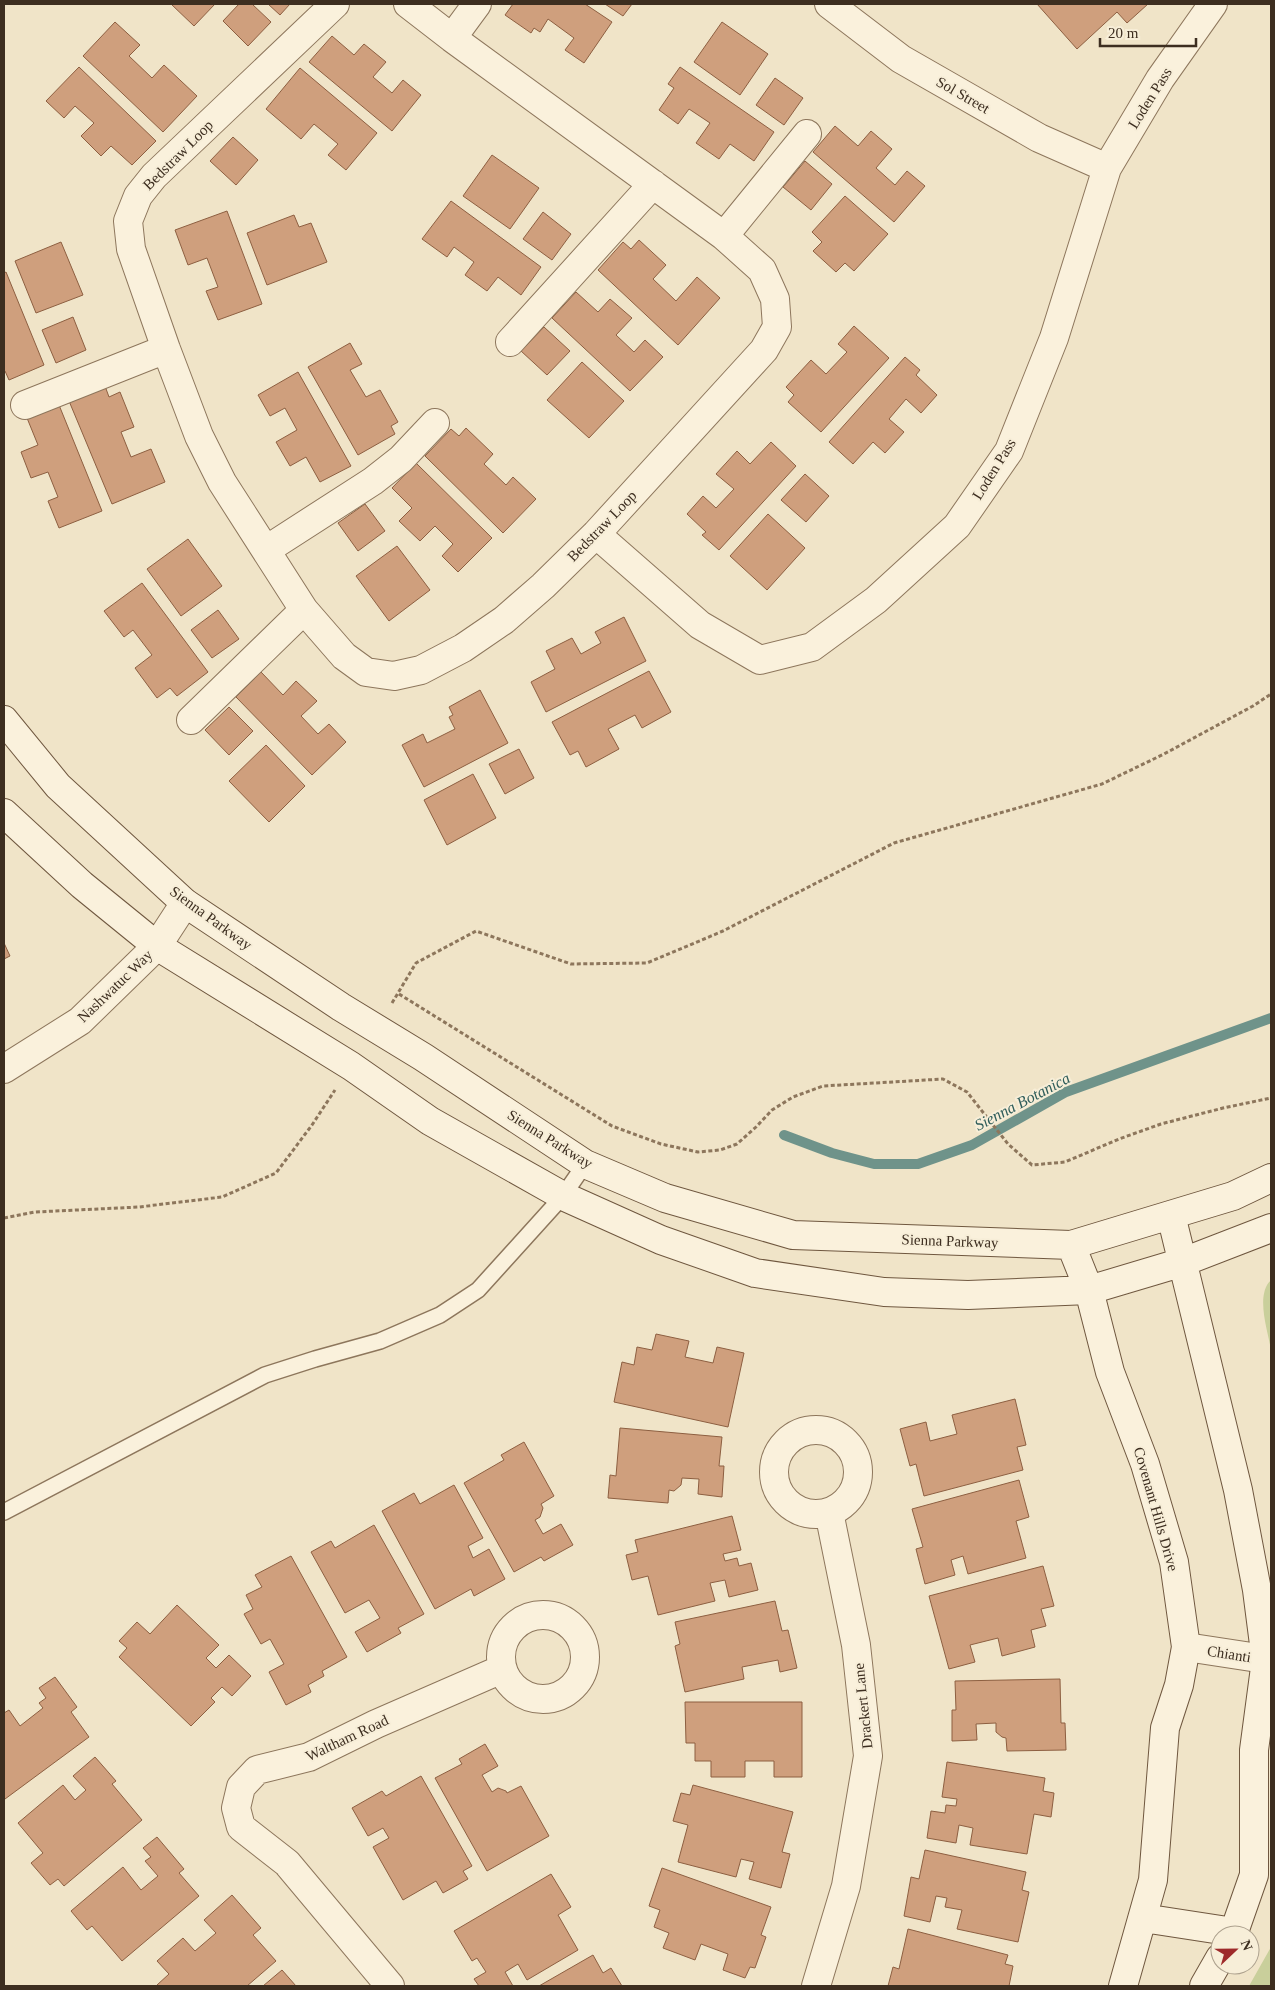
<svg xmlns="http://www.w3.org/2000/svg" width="1275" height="1990" font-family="'Times New Roman',serif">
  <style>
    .green { fill: #c9cf9b }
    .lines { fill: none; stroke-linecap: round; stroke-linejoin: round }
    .stream { stroke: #6f938a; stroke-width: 10 }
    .building { fill: #cf9f7d; stroke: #8d5f41 }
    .lane-casing { stroke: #8d765c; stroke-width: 18 }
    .street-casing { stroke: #8d765c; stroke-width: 30 }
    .secondary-casing { stroke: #6f573f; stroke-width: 30 }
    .path { stroke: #8d765c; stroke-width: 3; stroke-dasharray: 4 2.5; stroke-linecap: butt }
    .lane { stroke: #faf1dc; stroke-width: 15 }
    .street { stroke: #faf1dc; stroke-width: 28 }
    .secondary { stroke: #faf1dc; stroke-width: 28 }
    .labels { text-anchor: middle; stroke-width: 4; stroke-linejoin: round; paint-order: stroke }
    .street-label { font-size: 15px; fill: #3d2e20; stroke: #f7eed8 }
    .water-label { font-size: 16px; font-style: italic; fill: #2f5d5a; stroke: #f7eed8 }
  </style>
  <rect width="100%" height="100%" fill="#f0e4c8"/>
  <path class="green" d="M1271,1280V1350C1268,1331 1255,1295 1271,1280Z
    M1271,1947V1986H1249Z"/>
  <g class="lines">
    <path class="stream" d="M784,1135L832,1153L874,1164H918L972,1145L1066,1092L1271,1018"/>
  </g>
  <path class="building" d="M171,4H215L194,26Z
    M239,4H252L271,22L248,46L223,21Z
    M268,4H290L280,15Z
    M513,4H585L612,22L584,63L565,50L574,38L548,19L540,32L534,28L531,33L505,15Z
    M605,4H632L623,16Z
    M1037,4H1148L1127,23L1117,12L1077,49Z
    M115,22L140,45L129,56L152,78L164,65L197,96L163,132L83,56Z
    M722,22L768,54L740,95L694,62Z
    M332,36L354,55L364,44L386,62L373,77L392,93L403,80L421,95L392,131L309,62Z
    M79,67L156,141L132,165L111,146L101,156L81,136L94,123L75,106L64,118L46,101Z
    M680,67L774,132L754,161L730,144L719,159L696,143L710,123L689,109L678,124L659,110L674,88L668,84Z
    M300,68L377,133L346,170L328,155L338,144L314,124L301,139L266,109Z
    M775,78L803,98L784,125L756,105Z
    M835,126L858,146L871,131L892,149L876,168L895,185L907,171L925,186L894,222L813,152Z
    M233,137L258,160L236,185L210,161Z
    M492,155L539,188L510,229L463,196Z
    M805,161L832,184L811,210L783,187Z
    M845,196L888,234L854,271L845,263L836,272L813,251L822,242L812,232Z
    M451,201L541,267L521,295L498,277L487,291L465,275L474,262L454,247L447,257L422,239Z
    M227,211L262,304L218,320L206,291L218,287L207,258L188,265L175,230Z
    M543,212L571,234L552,260L523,239Z
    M294,215L299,227L311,223L327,262L267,285L247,233Z
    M639,240L666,265L653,279L676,301L697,277L720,298L678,345L598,270L623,242L631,249Z
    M61,242L83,295L36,313L15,261Z
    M6,272L44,365L9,380L5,371L4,372V273Z
    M576,292L598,312L610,299L632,318L616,335L634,352L645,340L663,357L630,391L552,318Z
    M73,317L86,350L56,363L42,330Z
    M854,326L889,358L821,432L788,402L794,395L786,387L811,360L826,374L847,352L838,344Z
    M544,327L570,351L547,375L521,351Z
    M350,343L362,364L350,370L366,397L380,390L398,422L391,426L395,434L358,455L308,367Z
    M905,357L920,370L916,375L937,395L921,413L906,399L889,419L904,432L885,453L873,442L853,464L829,442Z
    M582,362L624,401L589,438L547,400Z
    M298,372L351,466L320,482L306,457L290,466L276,442L297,430L285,408L270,416L258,395Z
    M105,386L109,397L120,392L134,427L121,432L131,457L151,449L165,482L112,504L69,401Z
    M59,405L102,511L59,528L48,501L58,497L48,472L31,478L21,452L38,445L27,418Z
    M466,428L493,454L484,464L506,485L513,477L536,499L503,533L425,456L451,429L459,436Z
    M771,442L796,466L719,550L702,535L706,532L687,514L703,496L716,508L734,489L716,474L737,451L750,464Z
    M416,463L492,538L458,572L442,556L453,544L435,526L420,541L399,521L412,508L392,488Z
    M805,474L829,496L806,522L781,500Z
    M365,504L385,531L358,551L338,523Z
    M768,514L805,548L767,590L730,556Z
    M188,539L222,586L181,616L147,569Z
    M397,546L430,590L389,621L356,576Z
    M142,583L208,672L177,696L170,688L157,698L135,668L152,655L133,630L124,637L104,611Z
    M218,610L239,639L212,658L191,630Z
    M624,617L646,661L546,712L531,682L555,669L546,651L572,638L581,654L601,643L595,632Z
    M649,671L671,712L642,728L635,715L608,729L619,749L586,767L578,751L570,755L552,722Z
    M261,672L283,695L296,681L317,701L301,716L318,734L329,724L346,742L312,775L236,697Z
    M480,690L508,743L424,787L402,745L423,734L427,743L455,729L449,717L453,715L449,707Z
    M229,707L253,731L229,755L205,730Z
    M266,745L305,786L269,822L229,781Z
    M519,749L534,778L505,794L489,764Z
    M473,774L496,818L447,845L424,800Z
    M4,943L10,956L4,959Z
    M656,1334L689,1341L685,1357L713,1363L717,1347L744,1353L728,1427L614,1402L622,1362L634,1365L637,1347L652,1350Z
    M1015,1399L1026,1445L1017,1447L1023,1470L924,1496L916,1464L910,1466L900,1429L926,1422L930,1441L957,1434L952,1415Z
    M620,1428L722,1437L719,1466H724L722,1497L698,1494L699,1479L682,1478L681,1485L674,1491L669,1490L668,1503L608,1498L610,1475L616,1476Z
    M524,1442L554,1496L541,1504L543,1508L540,1517L535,1520L543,1534L561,1524L573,1545L544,1561L541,1557L514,1572L464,1483L504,1460L501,1455Z
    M1019,1480L1029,1517L1016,1521L1026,1558L968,1574L963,1556L951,1560L955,1575L925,1584L916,1549L923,1547L912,1509Z
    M454,1485L483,1538L468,1546L473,1558L489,1549L505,1579L474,1596L471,1589L435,1609L382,1511L414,1493L420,1504Z
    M732,1516L741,1550L723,1554L725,1561L737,1558L739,1566L751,1563L758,1590L729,1597L725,1580L710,1583L715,1601L658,1615L648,1576L632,1580L626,1555L638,1552L635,1540Z
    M374,1525L424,1614L398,1628L401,1633L367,1652L355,1632L380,1618L369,1600L345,1613L311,1552L331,1541L335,1548Z
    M291,1556L347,1657L322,1671L324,1676L308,1685L311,1692L286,1705L269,1672L284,1664L270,1639L261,1644L244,1614L253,1609L246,1595L262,1587L255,1575Z
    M1043,1566L1054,1606L1041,1609L1046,1626L1031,1630L1035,1647L1002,1656L998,1638L970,1645L975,1662L949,1669L929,1596Z
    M775,1601L782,1631L788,1630L797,1668L780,1672L778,1660L742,1667L744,1679L685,1692L675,1646L680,1644L675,1622Z
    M177,1605L219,1645L206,1658L216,1668L229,1655L251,1676L232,1696L222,1687L211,1698L215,1702L191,1726L119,1657L127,1648L119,1641L137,1622L150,1634Z
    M55,1677L77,1707L71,1712L89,1737L5,1799L4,1797V1713L9,1710L20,1726L43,1708L39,1703L46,1698L39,1688Z
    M1060,1679L1061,1723H1065L1066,1750L1007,1751L1006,1738L1002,1737L996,1732V1723L976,1724L977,1740L952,1741V1710H956L955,1681Z
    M685,1702H802V1777H774V1761H745V1777H711V1761H695V1743H686Z
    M485,1744L498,1766L482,1775L492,1792L498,1788L506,1791L507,1793L521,1786L549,1836L487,1871L435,1778L462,1764L459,1759Z
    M95,1757L116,1781L112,1784L142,1820L64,1886L58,1879L50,1885L31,1863L43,1853L18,1823L63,1785L75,1800L86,1790L73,1776Z
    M947,1762L1045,1778L1043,1791L1054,1793L1051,1817L1034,1814L1027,1854L970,1845L973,1828L959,1825L956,1843L927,1838L931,1811L945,1813L946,1805L956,1806L957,1799L942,1797Z
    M421,1776L472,1866L463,1871L468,1879L443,1893L436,1881L403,1900L373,1847L389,1838L383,1828L368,1836L352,1808L382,1791L386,1796Z
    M693,1785L793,1812L782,1852L790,1854L781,1888L749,1879L754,1862L741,1859L736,1877L678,1862L688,1825L673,1821L681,1793L690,1795Z
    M157,1837L184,1869L179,1873L199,1896L122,1961L92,1926L87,1930L71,1911L123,1867L141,1890L158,1876L145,1861L151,1857L143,1848Z
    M925,1850L1026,1872L1022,1890L1029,1892L1018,1942L957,1929L962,1910L945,1907L947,1898L936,1896L930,1922L904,1916L911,1877L919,1879Z
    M662,1868L771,1907L761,1935L766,1937L755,1968L750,1967L745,1978L723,1970L728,1954L701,1944L695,1960L663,1948L669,1933L654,1927L660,1910L649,1906Z
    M551,1874L571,1907L558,1915L578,1950L527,1980L518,1964L505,1972L513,1986H479L474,1979L486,1972L477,1958L472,1961L454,1931Z
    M232,1895L261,1928L253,1935L276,1961L247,1986H158L157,1985L169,1974L157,1961L183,1938L195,1951L216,1933L204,1920Z
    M908,1929L1008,1955L1005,1964L1013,1966L1009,1986H888L893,1967L899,1969Z
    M593,1955L603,1973L611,1968L622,1986H539Z
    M282,1970L296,1986H263Z"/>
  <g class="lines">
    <g class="lane-casing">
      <path id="lane" d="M4,1512L265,1375L315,1359L380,1341L440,1315L478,1290L563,1196L585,1164"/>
    </g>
    <g class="street-casing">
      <path id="street" d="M335,4L154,176L138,196L128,221L131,249L166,349L199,436L222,482L304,610L344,656L366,672L394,676L421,670L463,648L504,620L543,586L596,534L764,350L777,327L775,299L762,270L724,236L452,38L408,4
        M829,4L901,59L1039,138L1107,168
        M452,38L477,4
        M724,236L807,134
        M510,342L653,184
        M25,405L166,349
        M596,534L700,625L760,660L812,647L876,600L957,526L1009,451L1054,338L1107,168L1160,79L1213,4
        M266,550L373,481L401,459L435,423
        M191,720L304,610
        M4,1069L80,1021L157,946L185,903
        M774 1472a42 42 0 1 1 84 0a42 42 0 1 1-84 0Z
        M501 1657a42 42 0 1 1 84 0a42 42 0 1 1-84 0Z
        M1186,1647L1271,1660
        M390,1986L287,1863L241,1827L236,1808L241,1787L257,1770L309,1757L376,1724L502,1669
        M816,1986L846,1886L868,1756L856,1645L829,1512"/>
    </g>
    <g class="secondary-casing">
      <path id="secondary" d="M4,720L58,786L185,903L341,1007L423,1057L585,1164L665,1198L793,1235L1071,1245L1233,1196L1271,1178
        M4,813L82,885L157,946L351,1066L430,1121L563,1196L661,1240L755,1273L884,1292L968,1295L1089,1290L1183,1262L1271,1228
        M1171,1215L1238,1490L1257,1590L1266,1660L1254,1750V1875L1233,1935
        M1071,1245L1089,1290L1110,1372L1145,1464L1174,1562L1186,1647L1179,1685L1165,1728L1153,1880L1123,1986
        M1143,1918L1234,1932
        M1204,1986L1220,1958"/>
    </g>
    <path class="path" d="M399,994L612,1126L661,1144L698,1152L720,1150L737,1144L756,1127L772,1110L793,1097L823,1086L943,1079L967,1092L1008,1144L1032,1165L1065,1162L1119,1139L1161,1124L1223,1108L1271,1098
      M392,1003L416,963L476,931L571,964L647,963L723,931L894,843L1102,784L1164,754L1253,706L1271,694
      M4,1218L35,1212L139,1207L222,1197L276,1173L312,1125L335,1090"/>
    <use href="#lane" class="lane"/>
    <use href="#street" class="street"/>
    <use href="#secondary" class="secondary"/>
  </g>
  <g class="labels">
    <g class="street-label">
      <text transform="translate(963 95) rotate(30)" y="5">Sol Street</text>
      <text transform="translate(1150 98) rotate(-58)" y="5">Loden Pass</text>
      <text transform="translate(178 155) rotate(-45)" y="5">Bedstraw Loop</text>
      <text transform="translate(994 469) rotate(-58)" y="5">Loden Pass</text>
      <text transform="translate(602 526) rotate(-46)" y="5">Bedstraw Loop</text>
      <text transform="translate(211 918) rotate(36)" y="5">Sienna Parkway</text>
      <text transform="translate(115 986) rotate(-44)" y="5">Nashwatuc Way</text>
      <text transform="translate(550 1139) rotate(32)" y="5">Sienna Parkway</text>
      <text transform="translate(950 1241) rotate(2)" y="5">Sienna Parkway</text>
      <text transform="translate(1156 1509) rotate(74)" y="5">Covenant Hills Drive</text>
      <text transform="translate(1229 1654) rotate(9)" y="5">Chianti</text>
      <text transform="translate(863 1706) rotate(-96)" y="5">Drackert Lane</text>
      <text transform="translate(347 1738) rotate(-25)" y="5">Waltham Road</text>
    </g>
    <g class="water-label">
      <text transform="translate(1022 1101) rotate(-28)" y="6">Sienna Botanica</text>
    </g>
  </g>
  <rect width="1275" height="1990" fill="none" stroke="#3d2e20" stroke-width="10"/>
  <g transform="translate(1235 1950) rotate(68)"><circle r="24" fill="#f7eed8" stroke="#ada18e"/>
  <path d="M0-4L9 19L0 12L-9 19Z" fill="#9e2a2b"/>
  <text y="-8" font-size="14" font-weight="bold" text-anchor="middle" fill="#3d2e20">N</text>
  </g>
  <path d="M1100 38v8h96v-8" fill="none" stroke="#3d2e20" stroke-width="2.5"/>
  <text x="1108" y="38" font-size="15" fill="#3d2e20" stroke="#f7eed8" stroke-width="4" paint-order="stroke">20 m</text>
</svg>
